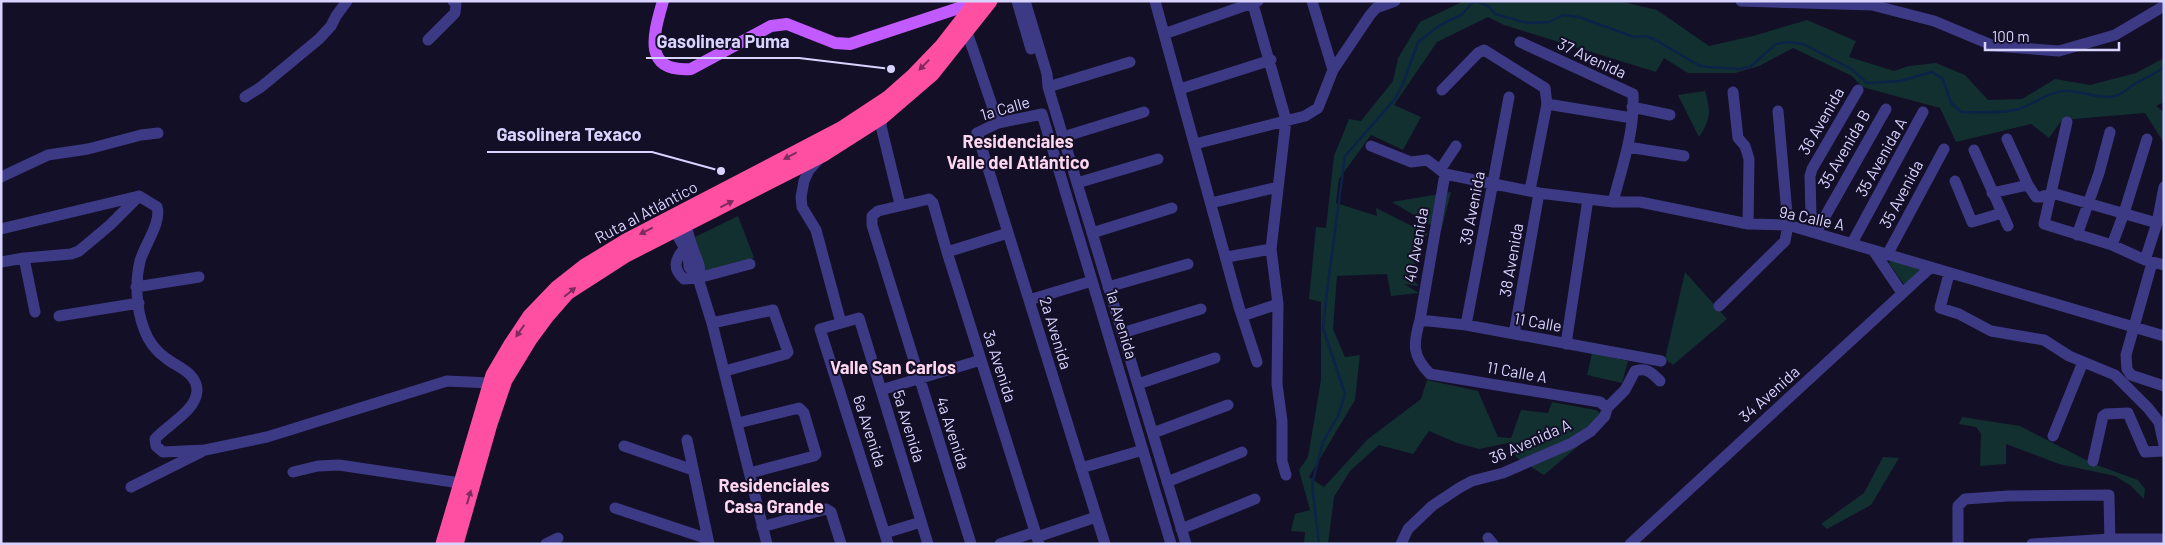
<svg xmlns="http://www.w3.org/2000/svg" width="2165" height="545" font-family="Barlow,sans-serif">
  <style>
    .green { fill: #12302f }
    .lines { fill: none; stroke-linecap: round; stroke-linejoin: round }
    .stream { stroke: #0c2248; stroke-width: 2.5 }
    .minor { stroke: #3d3a85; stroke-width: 11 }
    .major { stroke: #c25bff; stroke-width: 12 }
    .highway { stroke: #ff4fa3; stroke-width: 15 }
    .oneway { fill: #7d2c5e }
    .labels { text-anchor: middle; stroke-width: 4; stroke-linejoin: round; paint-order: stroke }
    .street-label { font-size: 16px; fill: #d9d4ff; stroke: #130f26 }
    .neighbourhood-label { font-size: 18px; font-weight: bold; fill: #ffd6f0; stroke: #130f26 }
    .leader { fill: none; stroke: #d9d4ff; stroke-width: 2 }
    .callout-dot { fill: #d9d4ff; stroke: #130f26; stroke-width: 2 }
    .callout-label { font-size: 18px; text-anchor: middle; font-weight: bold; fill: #d9d4ff; stroke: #130f26; stroke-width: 4; stroke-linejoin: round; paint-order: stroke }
  </style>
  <rect width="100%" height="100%" fill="#130f26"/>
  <path class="green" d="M1464,1H1619L1657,10L1709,46L1753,36L1807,20L1856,41L1849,57L1894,71L1909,66L1936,63L1965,75L1988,100L2022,99L2055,79L2090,85L2136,73L2164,58V102L2156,106L2164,112V143L2145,113L2062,120L2049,138L2031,124L1956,142L1940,108L1862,87L1852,76L1793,48L1759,66L1735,73H1688L1664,58L1656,72L1504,25L1488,17L1437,42L1394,105L1421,117L1403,150L1371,135L1339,179L1336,203L1377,216L1376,208L1428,234L1411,251L1415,264L1408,274L1419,286L1404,284L1419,293L1391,296L1387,274L1337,276L1333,329L1345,357L1360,355L1355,400L1309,477L1324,487L1368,439L1421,399L1427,380L1478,391L1498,437L1511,438L1521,410L1548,413L1552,402L1596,410L1609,420L1544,475L1517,458L1508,443L1479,449L1457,443L1429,431L1413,454L1379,445L1350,471L1334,497L1328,544H1304L1305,532L1291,531L1295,514L1310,510L1299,470L1308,457L1321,380V302L1309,299L1316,227L1326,228L1334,156L1349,119L1361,121L1393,81L1398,58L1420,22Z
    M1705,91C1711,112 1711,119 1699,137L1678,95Z
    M1451,192L1441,231L1392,202Z
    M738,216L754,258L697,275L693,238Z
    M1893,258L1923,269L1905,286L1889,263Z
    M1685,272L1727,319L1673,365L1665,359Z
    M1592,353L1628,361L1622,383L1587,375Z
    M1962,417L2020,426L2094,464L2138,480L2145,489L2144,499L2131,486L2115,476L2059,464L2006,444V464L1980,466L1981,434L1976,427L1959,424Z
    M1883,457L1899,458L1871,505L1827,529L1821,524L1864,493Z"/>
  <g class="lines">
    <path class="stream" d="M1476,1L1488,6L1495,14L1527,23L1549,22L1563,15L1579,17L1634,37L1645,36L1654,39L1698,65L1707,67L1739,69L1750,67L1776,44L1788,42L1803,44L1853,70L1867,83L1900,81L1932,72L1943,79L1951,103L1961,112C1980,112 2000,114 2019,109C2035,104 2048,92 2065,91C2088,90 2110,108 2131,86L2164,68
      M1319,544L1312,484L1323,442L1338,416L1345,394L1323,328L1327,291L1345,156L1395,99L1403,84L1418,42L1440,25L1461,15L1474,1"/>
    <path class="minor" d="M1017,1L1031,49
      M1025,1L1047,74L1048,87L1186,544
      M1155,1L1239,307L1257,362
      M1252,1L1286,120L1271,249L1278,304L1277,384L1282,421V461L1286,475
      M1312,1L1333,70
      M1741,1L1872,5L1934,21L1994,46L2059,51L2115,35L2164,6
      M967,32L998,123
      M1164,34L1258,1
      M428,40L455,13L456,4L453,1
      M1520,42L1633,94C1635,131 1622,167 1613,202
      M1048,87L1130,62
      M1180,89L1271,60
      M1442,90L1478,53L1484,50L1545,88L1547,104L1530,190
      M1733,92L1738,138L1745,146L1749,159L1748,224
      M245,97L261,87L319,39L331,26L336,16L347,1
      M1547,104L1632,118
      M1632,107L1670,115
      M882,117L881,126L900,204
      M2067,122L2044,224L2112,245L2145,260L2164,265
      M1063,137L1144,112
      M2007,139L2028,185L2036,197H2041L2052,193L2157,223
      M1195,144L1305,116L1318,108L1333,70L1370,15L1376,8L1395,1
      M1371,146L1411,162L1427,160L1440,170
      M1628,147L1684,156
      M1974,150L2008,226
      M819,159L809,170L804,181L801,197L802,207L816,230L841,323
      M1445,174L1539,193L1613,202H1640L1748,224L1788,225L2164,336
      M1445,174L1440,170L1456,146
      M1,177L48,155L88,149L141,135L158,133
      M1955,181L1972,222L2002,213
      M1077,183L1158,159
      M1992,193L2028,185
      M1211,203L1278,187
      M1821,222L1811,216L1810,176L1812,169L1858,90
      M686,225C688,233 690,241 693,249C697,261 702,265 698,278
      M1819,227L1886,109
      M1,229L139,196L157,207C162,222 144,246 140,261C135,282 136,308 144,329C148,341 157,352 167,359C179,368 197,373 197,391C196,411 167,425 155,439L156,446L163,452L205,450L267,437L447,381L490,383
      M675,231L688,254L689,267L698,278L712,323L767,544
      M1092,233L1172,208
      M2077,235L2099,173L2110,132
      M1852,243L1923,112
      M2112,245L2124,213L2147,139
      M684,249C675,259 672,269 684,279L698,278L750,264
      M1873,250L1902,293
      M947,252L1008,233
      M1887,255L1944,149
      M1227,257L1271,249
      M24,258L35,312
      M2145,260L2157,223L2164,187
      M1,262L24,258L71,254L79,251L110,225L139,196
      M2152,263L2126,355L2127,369L2131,375L2164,386
      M1949,274L1940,308L1959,314L1991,331L2044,340L2069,356L2115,375L2148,408L2159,422L2164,445
      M136,287L199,277
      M1108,287L1188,264
      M1029,300L1092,281
      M1719,306L1785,241L1788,225L1778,111
      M59,316L139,303
      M1242,316L1278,304
      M1420,320L1445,174
      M712,323L773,310L788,352L786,354L725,371
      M1466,325L1509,97
      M1122,333L1201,309
      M1514,334L1539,193
      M1566,344L1588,199
      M1138,384L1215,358
      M881,390L981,360
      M1607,408L1600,402L1430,374C1412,356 1413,344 1420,320L1466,325L1661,361
      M738,423L799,408L804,413L816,454L814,456L750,473
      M1153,433L1228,405
      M2053,436L2083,362
      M687,440L709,544
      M624,446L693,470
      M2093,461L2103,416L2106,414L2128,413L2144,450L2145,452L2164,451
      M1081,468L1143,450
      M293,472L318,466L339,465L460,483
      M1167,482L1242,452
      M131,487L201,452
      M615,508L708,539
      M762,527L826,509L831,512L841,544
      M1181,529L1255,499
      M885,533L921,522
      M1037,537L1096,517
      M1488,538L1493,544
      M546,544L558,538
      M888,544L820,329L859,318L928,544
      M971,544L872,225V216L878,211L929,199L933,203L947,252L1039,544
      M1000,544L1035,532
      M1105,544L977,133L998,123L1042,114L1171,544
      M1401,544L1408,529L1432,506L1459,488L1472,481L1503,473L1572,443L1591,431L1605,416L1607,408L1625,390L1635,371C1647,367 1652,373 1660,381
      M1630,544L1930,268
      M1958,544V506L1965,499L2008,496L2109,495L2110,544
      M2032,544L2110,539H2164"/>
    <path class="major" d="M663,1C654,33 641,72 691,69L771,26L787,24L835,43L850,44L977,2"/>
    <path class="highway" d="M443,544L493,375L510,346L530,316L557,288L585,266L626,241L841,129L888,98L914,75L941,47L977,1
      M456,544L490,424L505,380L530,339L547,316L567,293L626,255L824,154L882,117L932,74L990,1"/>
  </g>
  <defs><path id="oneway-solid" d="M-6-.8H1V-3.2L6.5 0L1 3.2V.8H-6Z" transform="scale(1.25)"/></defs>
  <g class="oneway">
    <use href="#oneway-solid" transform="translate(924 65) rotate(134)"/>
    <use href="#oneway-solid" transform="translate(790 156) rotate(152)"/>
    <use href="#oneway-solid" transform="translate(727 204) rotate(-27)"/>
    <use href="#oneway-solid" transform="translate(646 231) rotate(153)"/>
    <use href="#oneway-solid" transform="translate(570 292) rotate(-39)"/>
    <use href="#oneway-solid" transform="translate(520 331) rotate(125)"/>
    <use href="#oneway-solid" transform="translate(469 497) rotate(-74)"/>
  </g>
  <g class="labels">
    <g class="street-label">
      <text transform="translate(1592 58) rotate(25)" y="6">37 Avenida</text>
      <text transform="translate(1005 108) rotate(-16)" y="6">1a Calle</text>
      <text transform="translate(1821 121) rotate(-60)" y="6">36 Avenida</text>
      <text transform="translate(1844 149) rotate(-60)" y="6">35 Avenida B</text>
      <text transform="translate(1881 157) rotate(-61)" y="6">35 Avenida A</text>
      <text transform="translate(1901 194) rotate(-62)" y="6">35 Avenida</text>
      <text transform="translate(1472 208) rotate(-79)" y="6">39 Avenida</text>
      <text transform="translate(646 212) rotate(-28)" y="6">Ruta al Atlántico</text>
      <text transform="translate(1812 218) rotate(12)" y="6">9a Calle A</text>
      <text transform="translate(1416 245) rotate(-80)" y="6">40 Avenida</text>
      <text transform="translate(1511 260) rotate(-80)" y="6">38 Avenida</text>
      <text transform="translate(1538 322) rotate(10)" y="6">11 Calle</text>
      <text transform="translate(1122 324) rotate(73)" y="6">1a Avenida</text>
      <text transform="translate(1056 333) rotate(73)" y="6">2a Avenida</text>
      <text transform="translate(1000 366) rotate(72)" y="6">3a Avenida</text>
      <text transform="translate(1517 372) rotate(10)" y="6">11 Calle A</text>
      <text transform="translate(1769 394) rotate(-42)" y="6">34 Avenida</text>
      <text transform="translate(909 426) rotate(73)" y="6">5a Avenida</text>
      <text transform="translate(870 431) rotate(72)" y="6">6a Avenida</text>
      <text transform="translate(953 433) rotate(72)" y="6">4a Avenida</text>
      <text transform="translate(1530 441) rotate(-24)" y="6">36 Avenida A</text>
    </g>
    <g class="neighbourhood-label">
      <text x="1018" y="148">Residenciales<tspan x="1018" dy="21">Valle del Atlántico</tspan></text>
      <text x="893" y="374">Valle San Carlos</text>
      <text x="774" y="492">Residenciales<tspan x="774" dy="21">Casa Grande</tspan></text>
    </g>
  </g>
  <path class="leader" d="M891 69L799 58H646M721 171L652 152H487"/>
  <g class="callout-dot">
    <circle cx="891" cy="69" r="5"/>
    <circle cx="721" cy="171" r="5"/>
  </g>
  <g class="callout-label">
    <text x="723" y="48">Gasolinera Puma</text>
    <text x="569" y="141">Gasolinera Texaco</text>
  </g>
  <rect width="2165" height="545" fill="none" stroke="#d9d4ff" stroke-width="5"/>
  <path d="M1985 42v8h134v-8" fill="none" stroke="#d9d4ff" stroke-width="2.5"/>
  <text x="1992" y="42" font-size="15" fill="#d9d4ff" stroke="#130f26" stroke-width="4" paint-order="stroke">100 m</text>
</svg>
